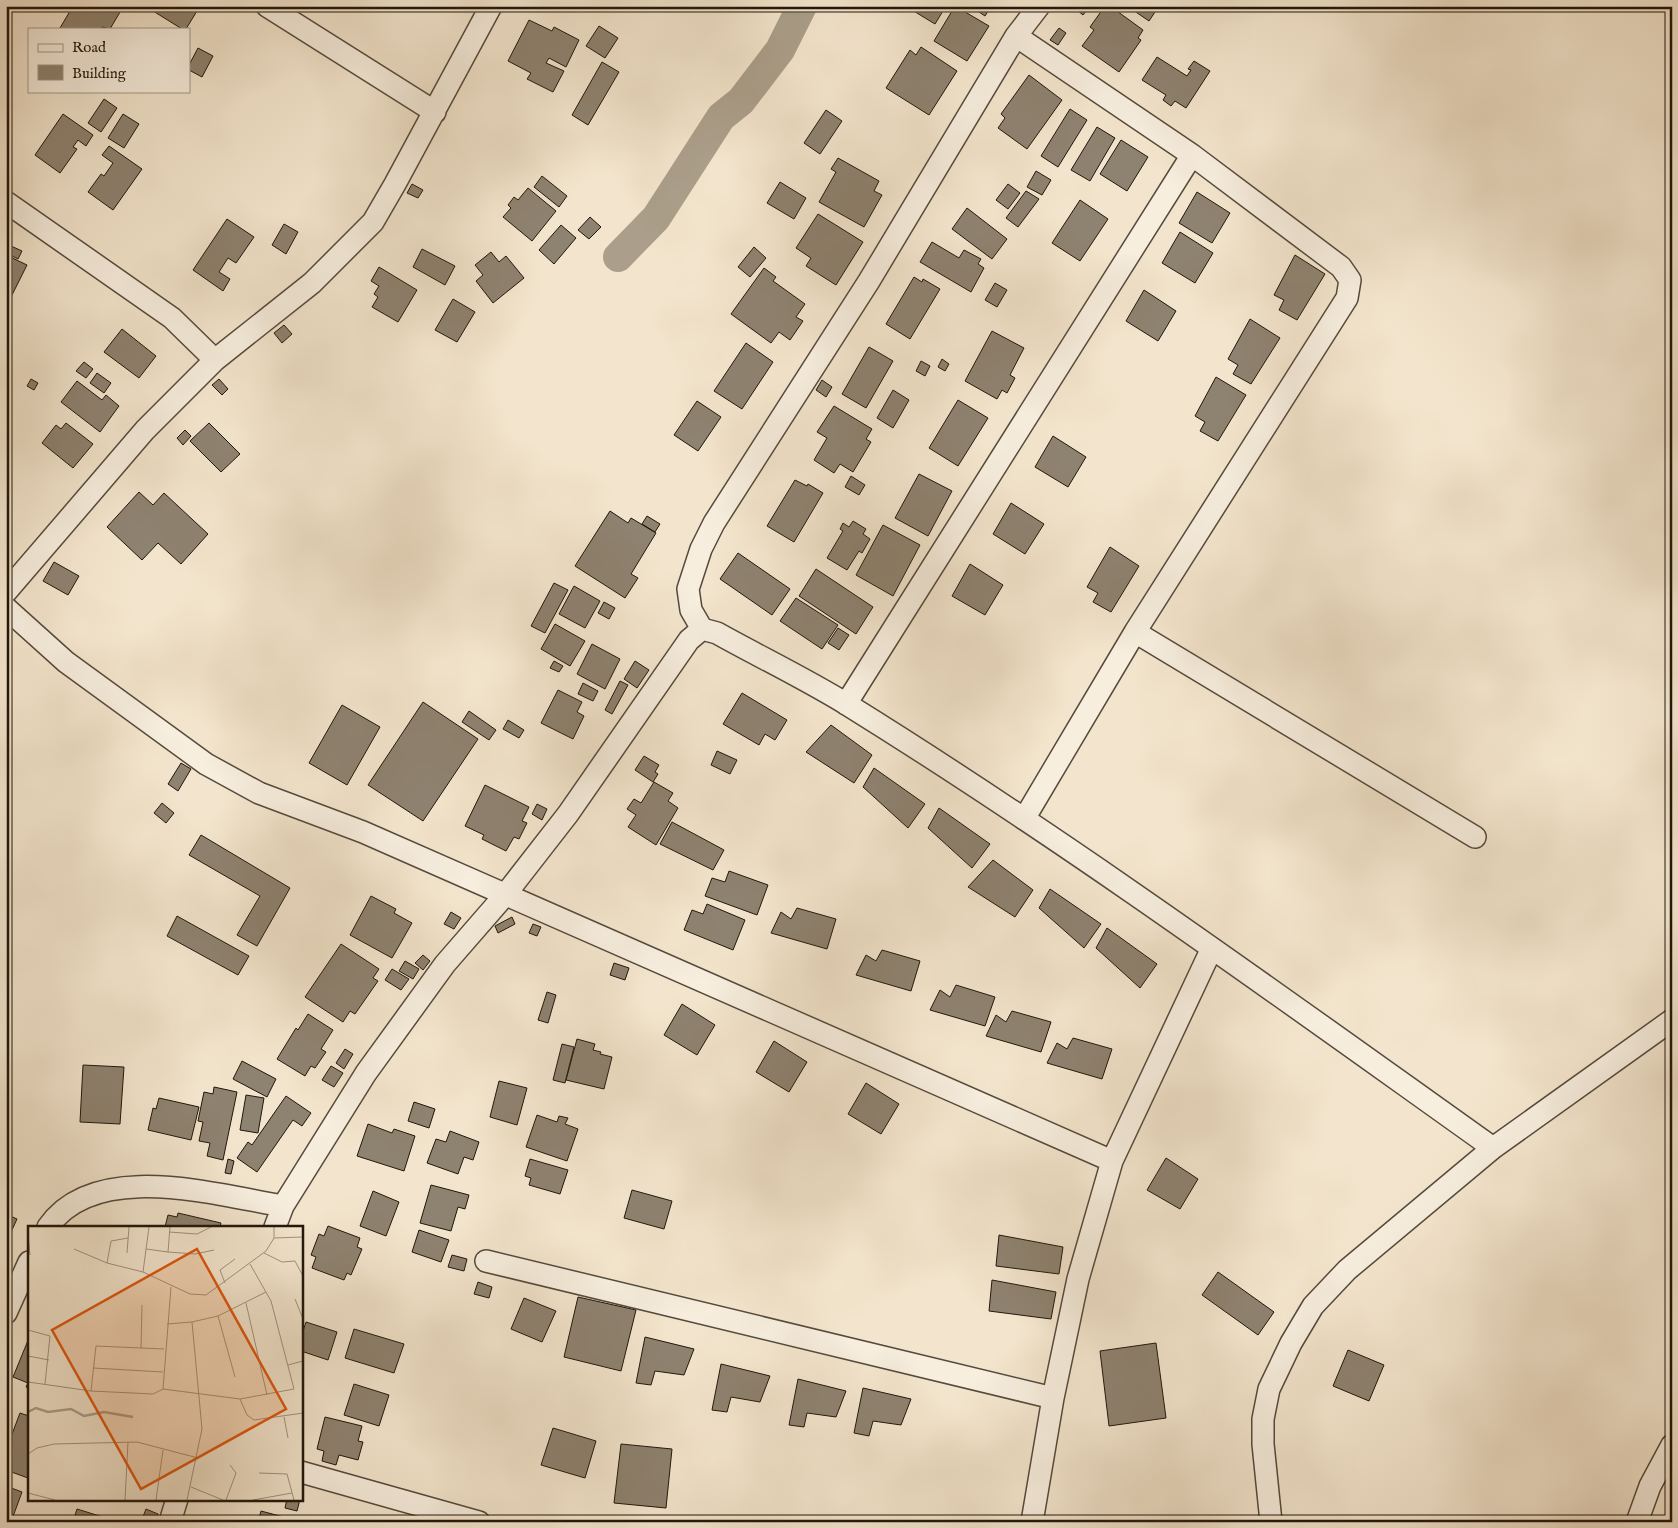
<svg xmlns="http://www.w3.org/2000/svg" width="1678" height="1528" font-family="'IM FELL English',serif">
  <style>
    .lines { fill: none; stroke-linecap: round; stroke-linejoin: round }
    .river { stroke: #ab9f8b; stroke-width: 30 }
    .building { fill: #8e8270; stroke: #20170b }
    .minor-casing { stroke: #554a3c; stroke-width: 24 }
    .minor { stroke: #f7eede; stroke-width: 21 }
    .inset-river { fill: none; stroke: #ab9f8b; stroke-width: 2.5 }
    .inset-road { fill: none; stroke: #9f937f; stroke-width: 1 }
    .view { fill: #de560c; fill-opacity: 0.15; stroke: #de560c; stroke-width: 2.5 }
    .inset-edge { fill: none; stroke: #20170b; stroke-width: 2.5 }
  </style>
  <rect width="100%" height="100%" fill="#f3e5cd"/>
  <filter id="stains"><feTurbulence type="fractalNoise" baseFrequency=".004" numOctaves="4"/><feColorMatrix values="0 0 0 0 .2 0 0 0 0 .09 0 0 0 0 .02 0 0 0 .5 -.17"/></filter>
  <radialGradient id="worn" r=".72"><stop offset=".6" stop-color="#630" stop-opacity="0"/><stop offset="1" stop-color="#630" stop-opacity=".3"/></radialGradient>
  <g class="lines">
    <path class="river" d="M618,257L656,218L721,117L741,101L780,50L802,6"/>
  </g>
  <path class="building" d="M73,6H123V7L110,29L102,27L101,29H62L60,28Z
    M145,6H200L186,29H182Z
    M914,6H946L935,24L912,10Z
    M955,6L989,26L967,61L934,41Z
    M970,6H991L985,16Z
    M1072,6H1090L1083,15Z
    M1105,6H1110L1143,30L1138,38L1141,40L1119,72L1082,46L1094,30L1090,27Z
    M1127,6H1159L1149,21Z
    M529,20L552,31L554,27L579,40L566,67L549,58L546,63L564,71L553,92L527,79L531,73L508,61Z
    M599,26L618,38L605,58L586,46Z
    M1059,28L1066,33L1058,45L1050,40Z
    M921,47L957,71L929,115L886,88L910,50L916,55Z
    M198,48L213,56L202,77L189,70V65Z
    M1157,57L1187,76L1191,70L1188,69L1194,61L1210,71L1186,108L1175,101L1171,106L1163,100L1166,95L1142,80Z
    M602,62L619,72L588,125L572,115Z
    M1029,75L1062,100L1027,149L998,128L1005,118L1001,114Z
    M104,99L117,108L101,132L88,123Z
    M1070,109L1087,120L1058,167L1041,156Z
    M826,110L842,121L820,154L804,143Z
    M63,114L93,135L86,146L78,140L73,147L77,149L60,173L35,155Z
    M123,114L139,124L124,148L108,138Z
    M1097,127L1115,138L1090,181L1071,170Z
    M1121,140L1148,157L1127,191L1100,174Z
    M109,146L142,169L113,210L88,192L101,174L104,176L113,163L102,155Z
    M838,158L879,181L874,191L882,195L864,227L819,202L836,172L831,169Z
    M1036,171L1051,180L1042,195L1027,187Z
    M542,176L567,196L559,207L534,187Z
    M780,182L806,198L794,219L767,203Z
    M412,184L423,190L418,198L407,193Z
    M1008,184L1020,193L1008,209L996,200Z
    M528,188L556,211L532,241L503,217L511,208L508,205L514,197L518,200Z
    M1026,191L1039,199L1018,227L1006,218Z
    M1197,192L1230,213L1212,243L1179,223Z
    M1080,200L1108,219L1080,261L1052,243Z
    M967,208L1007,239L992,259L952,229Z
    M818,214L863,242L836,285L806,266L811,258L796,248Z
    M590,217L601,227L589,239L578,230Z
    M227,219L254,237L236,263L228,258L219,272L230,279L223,291L193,270Z
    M284,224L298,232L286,254L272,245Z
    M561,225L576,238L554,264L539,250Z
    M1180,232L1213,253L1195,283L1162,263Z
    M932,242L959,258L964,250L981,259L978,264L984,268L971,292L920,262Z
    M11,246L22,251L18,259L8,254Z
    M754,247L766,258L750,277L738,267Z
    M422,249L455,266L445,285L413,267Z
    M491,252L499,262L506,256L524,278L493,303L476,281L483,275L475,265Z
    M6,255L27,265L8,303H6Z
    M1295,255L1325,274L1297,320L1279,310L1284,300L1274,295Z
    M379,267L417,290L398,322L372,307L378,297L374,294L379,286L371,281Z
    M764,268L776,277L773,281L805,304L796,317L803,321L790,340L779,332L771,343L731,314Z
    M914,277L922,282L923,279L940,289L910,339L886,324Z
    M995,283L1007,290L997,307L985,300Z
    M1144,290L1176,311L1158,341L1126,321Z
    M453,299L475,312L457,342L435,330Z
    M1250,319L1280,338L1251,384L1233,374L1238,365L1228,359Z
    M284,325L292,334L282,343L274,333Z
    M122,329L156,356L139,378L104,352Z
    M992,331L1024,348L1010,375L1015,378L1007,393L1002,390L997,399L965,381Z
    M746,343L773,362L742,409L714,391Z
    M869,347L893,361L866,408L842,394Z
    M942,359L949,364L945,371L938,367Z
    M921,361L930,366L925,376L916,371Z
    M84,362L93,369L86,378L76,371Z
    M97,373L111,383L104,393L90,383Z
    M1216,377L1246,395L1218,441L1200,431L1205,422L1195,416Z
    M31,379L38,383L34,390L27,386Z
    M219,379L228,389L222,395L212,385Z
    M822,380L832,387L826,397L816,390Z
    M77,381L102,400L106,395L119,406L100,432L61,402Z
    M893,390L909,400L893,428L877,418Z
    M958,400L988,418L958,466L929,448Z
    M697,401L721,417L698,451L674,435Z
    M834,406L872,429L866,439L871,442L853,472L840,464L834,473L814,460L827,438L817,432Z
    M66,423L93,444L73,468L42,443L56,425L61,429Z
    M209,423L240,454L221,472L190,441Z
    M185,430L191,436L183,445L177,438Z
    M1053,436L1086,457L1068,487L1035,467Z
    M919,474L952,491L928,536L895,518Z
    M851,476L865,485L859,495L845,487Z
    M795,480L807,486L808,484L823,493L794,542L767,526Z
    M139,492L153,505L164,493L208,534L181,564L158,543L142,560L107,527Z
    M1011,503L1044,524L1025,554L993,534Z
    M610,511L628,523L631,518L656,533L631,574L638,578L625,598L575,566Z
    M647,516L660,524L655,532L642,524Z
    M853,521L866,529L863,534L870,539L862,553L859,551L847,570L827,558L843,531L840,529L843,523L849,527Z
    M883,525L920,545L893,596L856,575Z
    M1110,547L1139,566L1111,612L1093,602L1098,593L1087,587Z
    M738,553L790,589L772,615L720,579Z
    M54,562L79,576L68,595L43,581Z
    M970,564L1003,585L985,615L952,596Z
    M816,569L873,607L856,634L799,596Z
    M554,583L568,590L545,633L531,626Z
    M574,586L600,601L585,628L559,614Z
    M796,598L838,625L822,649L780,621Z
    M604,602L615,608L609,619L598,613Z
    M555,624L585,641L570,666L541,649Z
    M838,628L849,635L839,650L828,643Z
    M592,644L620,659L605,689L577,674Z
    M554,661L563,666L559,672L550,668Z
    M635,661L649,670L637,688L624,679Z
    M620,681L628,685L612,714L605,710Z
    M583,683L598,691L593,701L578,694Z
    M558,690L582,702L577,712L584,716L573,739L541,723Z
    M742,693L787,720L775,740L765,734L759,745L723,724Z
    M423,702L478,739L423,821L368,785Z
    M342,705L380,727L347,785L309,763Z
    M469,711L496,730L489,740L462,722Z
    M508,720L524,730L519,738L503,729Z
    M831,725L872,755L854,783L806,752Z
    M717,751L737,760L730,774L711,765Z
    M644,756L659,765L655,772L658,774L653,782L635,770Z
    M181,763L191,769L178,791L168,784Z
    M874,768L925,804L908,828L863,787Z
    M654,782L673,793L668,801L678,808L656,845L628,827L636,815L627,809L634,799L641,803Z
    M485,785L529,807L522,821L527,823L519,839L514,837L506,851L482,839L484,835L465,826Z
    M162,803L174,813L166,823L154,813Z
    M537,804L547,809L542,820L532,814Z
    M939,808L990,844L972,868L928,828Z
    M672,822L724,850L713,870L660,844Z
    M201,835L290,888L257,946L237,935L260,896L189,855Z
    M993,860L1033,890L1015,917L968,887Z
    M729,871L768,885L757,915L705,896L712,878L725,882Z
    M1050,889L1101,924L1084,948L1039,908Z
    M371,896L396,909L394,913L412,923L392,958L350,935Z
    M707,904L745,920L733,950L684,930L692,910L703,914Z
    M797,908L836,919L827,949L771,933L781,912L791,919Z
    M451,912L461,918L454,929L444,924Z
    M177,916L249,956L238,975L167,936Z
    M512,917L515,924L498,933L495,926Z
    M533,924L541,927L537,936L529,933Z
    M1107,928L1157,964L1140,988L1096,948Z
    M341,944L379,969L373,978L378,981L355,1014L350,1011L343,1022L305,997Z
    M882,950L920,961L911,991L856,975L866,955L876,961Z
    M423,955L430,961L423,970L415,963Z
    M405,961L419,969L413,979L399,971Z
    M614,963L629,968L625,980L610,975Z
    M392,969L409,979L401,990L385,980Z
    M956,985L995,997L985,1026L930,1010L940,990L950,997Z
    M547,992L556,995L548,1023L538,1020Z
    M682,1004L715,1025L697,1055L664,1035Z
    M1012,1011L1051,1022L1041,1052L986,1036L996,1015L1006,1022Z
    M308,1014L333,1030L321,1049L326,1052L315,1068L311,1066L305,1076L277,1059L296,1028L298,1030Z
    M1073,1038L1112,1049L1102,1079L1047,1063L1057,1043L1067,1049Z
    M577,1039L595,1044L593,1050L601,1052L600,1054L612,1057L604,1089L566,1080Z
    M774,1041L807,1062L789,1092L756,1072Z
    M562,1044L574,1047L565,1083L553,1080Z
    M345,1049L353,1054L344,1069L336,1063Z
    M242,1061L276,1079L267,1097L233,1079Z
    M83,1065L124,1067L120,1124L80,1122Z
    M331,1066L343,1073L334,1087L322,1080Z
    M499,1081L527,1088L517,1125L490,1117Z
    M866,1083L899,1104L881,1134L848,1114Z
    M214,1087L237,1092L223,1160L207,1156L210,1143L199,1141L203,1122L198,1121L204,1092L213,1094Z
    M246,1095L264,1098L258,1133L240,1130Z
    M286,1096L311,1113L302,1126L293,1120L257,1172L237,1158L248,1142L252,1145Z
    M159,1098L199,1107L191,1140L148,1130L153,1108L156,1109Z
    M414,1102L435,1109L429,1128L408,1121Z
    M537,1115L557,1122L559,1116L568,1118L565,1124L578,1129L567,1161L526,1147Z
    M368,1124L392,1133L394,1129L415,1136L404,1171L357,1156Z
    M450,1131L479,1142L473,1160L464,1157L458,1174L427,1163L436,1139L446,1142Z
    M1166,1158L1198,1179L1180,1209L1147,1190Z
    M228,1159L234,1161L231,1174L225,1173Z
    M530,1159L568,1170L560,1194L529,1185L531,1178L525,1176Z
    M431,1185L469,1195L465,1209L458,1207L451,1231L420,1223Z
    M632,1190L672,1201L664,1229L624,1218Z
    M373,1191L399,1202L386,1236L360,1226Z
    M178,1213L221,1223L220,1227H165L168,1215L177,1217Z
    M6,1214L17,1219L6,1243Z
    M328,1226L360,1238L357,1247L362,1249L351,1275L347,1273L344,1280L312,1268L316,1257L311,1255L319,1234L324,1236Z
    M419,1230L449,1240L441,1262L412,1252Z
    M999,1235L1063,1247L1059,1274L996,1266Z
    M452,1255L467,1259L464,1271L448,1267Z
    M1218,1272L1274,1312L1258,1335L1202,1295Z
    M992,1280L1056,1292L1051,1319L989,1311Z
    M478,1282L492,1287L489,1298L474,1294Z
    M578,1297L636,1310L621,1371L564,1357Z
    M524,1298L556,1311L542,1342L511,1329Z
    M306,1322L337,1332L328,1360L301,1351V1337Z
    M354,1329L404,1344L394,1373L345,1358Z
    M645,1337L694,1349L684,1375L655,1371L651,1385L636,1383Z
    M29,1338V1388L26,1387L28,1383L13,1377Z
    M1156,1343L1166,1418L1109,1426L1100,1351Z
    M1348,1350L1384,1365L1369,1401L1333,1386Z
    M721,1364L770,1376L760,1402L731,1397L727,1412L712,1410Z
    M798,1379L846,1391L836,1417L807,1413L804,1427L789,1425Z
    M354,1384L389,1395L379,1426L344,1415Z
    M863,1388L911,1399L901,1425L873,1421L869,1436L854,1433Z
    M20,1413L29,1416L28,1478L6,1470V1450Z
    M325,1417L362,1426L358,1441L363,1442L358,1460L339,1455L336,1465L322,1461L324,1451L317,1449Z
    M553,1428L596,1441L585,1478L541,1465Z
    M621,1444L672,1449L666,1508L614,1503Z
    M6,1486L22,1492L11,1522H6Z
    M287,1499H300L297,1511L285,1508Z
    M77,1509L119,1522H73Z
    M146,1509L158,1514L156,1522H141Z
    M261,1511L295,1520L294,1522H258Z"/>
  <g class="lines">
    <g class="minor-casing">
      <path id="minor" d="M267,6L435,112
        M1016,36L1192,155L1341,267L1350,280L1347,298L1135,632L1024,819
        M6,202L172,318L215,360
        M6,592L145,430L215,360L312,283L373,222L395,184L491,6
        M6,608L66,662L206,764L259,793L363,832L1112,1161
        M702,629L691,610L688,589L701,549L714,523L869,281L1016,36L1039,6
        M1135,632L1475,837
        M846,704L1192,155
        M48,1227C95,1159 216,1195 283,1206
        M275,1227L283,1206L366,1073L445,964L505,895L568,814L689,640L702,629L717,633C760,657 806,679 848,705C1070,843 1281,997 1493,1148
        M486,1261L1053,1398
        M6,1313L29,1262
        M301,1472L479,1522
        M170,1522L177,1499
        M1032,1522L1053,1398L1078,1279L1112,1161L1212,948
        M1271,1522L1263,1444V1419L1269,1389L1291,1343L1313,1306L1347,1270L1493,1148L1672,1020
        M1637,1522L1650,1486L1672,1445"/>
    </g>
    <use href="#minor" class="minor"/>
  </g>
  <g transform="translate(28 1226)">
    <rect width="275" height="275" fill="#f3e5cd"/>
    <path class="inset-river" d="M0,186L8,182L20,186L43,183L56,190L76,186L105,191"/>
    <path class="inset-road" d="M141,6L169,8L183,1M0,9L2,29M246,12L274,11M46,23L79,37L115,46L162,68L178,69L238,25L246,12V1M118,23L140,26L142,1M140,26L167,28L186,24M99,27L101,1M236,27L254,36L267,35L275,50M79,37L83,15L100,12M115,46L121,1M197,57L192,44L207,33M267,73L275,93M218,77L239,169M190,90L207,151M139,98L164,96L190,90L238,66M0,104L22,110L17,158M113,122L114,79M0,130L21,134M260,139L275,135M65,142L135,146M0,156L63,165L125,168L135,163L212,173L266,163L243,75L222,38M135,163L143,61M63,165L68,120L136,123M212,173L219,189L226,194L275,187M256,191L260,212M0,228L9,222L26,218L109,216L170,232M231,247L259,248L266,274M163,261L195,274M0,267L27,274M97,274L100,216M128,274L135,224M159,274L174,203L164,96M198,274L208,247L202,239M225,274L264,267"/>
    <path class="view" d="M169,23L258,183L113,263L24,104Z"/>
    <rect width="275" height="275" class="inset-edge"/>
  </g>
  <rect width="1678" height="1528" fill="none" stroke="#f3e5cd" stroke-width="25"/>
  <rect x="8" y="8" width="1663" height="1513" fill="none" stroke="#20170b" stroke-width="2.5"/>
  <rect x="12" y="12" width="1653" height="1503" fill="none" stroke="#20170b"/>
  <rect x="28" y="28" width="162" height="65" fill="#f7eede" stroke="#a1988a"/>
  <rect x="38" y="44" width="25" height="8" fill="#f7eede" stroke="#a1988a"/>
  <text x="72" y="52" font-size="15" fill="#20170b">Road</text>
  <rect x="38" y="65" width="25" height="15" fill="#8e8270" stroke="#a1988a"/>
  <text x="72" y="78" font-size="15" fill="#20170b">Building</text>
  <rect width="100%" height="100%" filter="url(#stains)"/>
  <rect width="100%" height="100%" fill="url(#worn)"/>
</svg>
